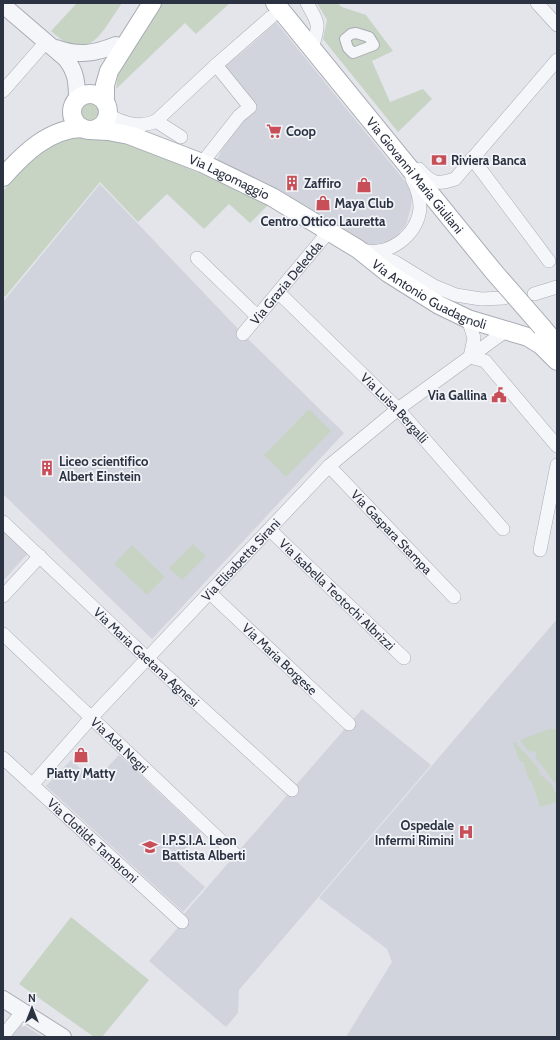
<svg xmlns="http://www.w3.org/2000/svg" width="560" height="1040" font-family="Cabin,sans-serif">
  <style>
    .built { fill: #d1d4dc }
    .green { fill: #c7d4c4 }
    .lines { fill: none; stroke-linecap: round; stroke-linejoin: round }
    .pedestrian-casing { stroke: #a8acb4; stroke-width: 12 }
    .minor-casing { stroke: #a8acb4; stroke-width: 14 }
    .tertiary-casing { stroke: #a8acb4; stroke-width: 18 }
    .secondary-casing { stroke: #a8acb4; stroke-width: 20 }
    .pedestrian { stroke: #f5f6f9; stroke-width: 10 }
    .minor { stroke: #f5f6f9; stroke-width: 13 }
    .tertiary { stroke: #f5f6f9; stroke-width: 16 }
    .secondary { stroke: #fff; stroke-width: 18 }
    .secondary-bridge-casing { stroke: #a8acb4; stroke-width: 20; stroke-linecap: butt }
    .secondary-bridge { stroke: #fff; stroke-width: 18 }
    .labels { text-anchor: middle; stroke-width: 3.5; stroke-linejoin: round; paint-order: stroke }
    .poi-label { font-size: 13px; font-weight: bold; fill: #2b3242; stroke: #f2f4f8; text-anchor: start }
    .street-label { font-size: 13px; fill: #2b3242; stroke: #f2f4f8 }
  </style>
  <rect width="100%" height="100%" fill="#e3e5ea"/>
  <path class="built" d="M276,22L409,186L412,197L411,207L406,225L396,237L380,247L361,243L289,196L216,162L228,136L240,122L257,109L223,67L249,47Z
    M100,184L243,334L344,433L152,639L3,494V302Z
    M3,527L29,552L3,581Z
    M557,619V1037H346L392,962L387,949L319,898Z
    M362,709L431,765L239,990L238,1013L226,1027L149,961L187,917L184,914Z
    M119,755L201,832L176,861L205,887L183,912L46,786L71,760L94,781Z
    M22,1024L43,1037H11Z"/>
  <path class="green" d="M77,3H122C101,33 89,66 51,31Z
    M161,3H230L196,34L185,23L116,89L119,67Z
    M317,3H337L342,7L366,15L393,51L372,61L390,102L423,89L432,99L398,132L323,39L327,20Z
    M80 112a10 10 0 1 1 20 0a10 10 0 1 1-20 0Z
    M88,136L133,144L269,204L250,223L229,204L204,229L167,194L138,222L100,182L5,297L3,295V191L32,157L66,137Z
    M309,409L331,431L286,477L264,455Z
    M193,544L206,556L182,580L169,568Z
    M132,545L165,577L147,595L114,564Z
    M549,729H557V782H554L536,758V752L528,751L520,740Z
    M515,742L539,769V774C550,781 557,789 557,802L540,807L531,780H529L523,761L520,762L513,743Z
    M71,917L149,980L102,1037H94L19,984Z"/>
  <g class="lines">
    <g class="pedestrian-casing">
      <path id="pedestrian" d="M356,33L369,37L374,45L353,53L348,48L345,39L351,34Z"/>
    </g>
    <g class="minor-casing">
      <g id="minor">
        <path d="M307,3C319,24 320,24 312,48"/>
        <path d="M537,3L557,25"/>
        <path d="M216,65L271,17"/>
        <path d="M3,91L45,43"/>
        <path d="M108,115C124,123 139,129 156,121L216,65L250,107L239,116L202,163"/>
        <path d="M156,121L181,137"/>
        <path d="M472,158L549,261"/>
        <path d="M419,169C432,184 437,185 455,179L557,60"/>
        <path d="M360,249C386,259 418,236 420,208C420,197 417,188 412,179"/>
        <path d="M372,254L395,262L434,286L456,295L481,299L504,298"/>
        <path d="M197,258L258,317"/>
        <path id="s1" d="M279,293L398,409L503,529"/>
        <path d="M534,294L557,287"/>
        <path d="M468,319L474,338L470,357"/>
        <path id="s2" d="M243,334L330,230"/>
        <path d="M470,357L485,361L557,446"/>
        <path id="s3" d="M329,466L454,597"/>
        <path id="s4" d="M3,522L147,658L292,790"/>
        <path id="s5" d="M270,530L404,658"/>
        <path d="M540,550L557,465"/>
        <path id="s6" d="M210,593L349,724"/>
        <path d="M3,596L40,556"/>
        <path id="s7" d="M3,634L236,855"/>
        <path id="s8" d="M3,758L182,922"/>
        <path id="s9" d="M32,785L90,719L329,466L398,409L507,330"/>
        <path d="M3,1036L23,1011"/>
      </g>
    </g>
    <g class="tertiary-casing">
      <path id="tertiary" d="M3,5L66,59C76,72 77,82 77,99
        M56,48C78,56 94,54 116,45
        M3,999L63,1037"/>
    </g>
    <g class="secondary-casing">
      <g id="secondary">
        <path id="s10" d="M275,3L494,272"/>
        <circle cx="90" cy="112" r="18"/>
        <path d="M105,102V85L109,71L152,3"/>
        <path id="s11" d="M90,130L108,131L129,135L202,163L272,197L358,249L388,273L439,305L468,319L528,337L541,345L557,361"/>
        <path d="M3,177C24,153 49,129 82,128"/>
        <path d="M542,327L557,345"/>
      </g>
    </g>
    <use href="#pedestrian" class="pedestrian"/>
    <use href="#minor" class="minor"/>
    <use href="#tertiary" class="tertiary"/>
    <use href="#secondary" class="secondary"/>
    <g class="secondary-bridge-casing">
      <path id="secondary-bridge" d="M494,272L542,327"/>
    </g>
    <use href="#secondary-bridge" class="secondary-bridge"/>
  </g>
  <defs>
    <g id="supermarket-bare" transform="scale(1.2)"><path d="M-6-5.5h2.5l.6 2H6L4.5 2H-2.5L-4.4-4H-6ZM-1.5 3.2a1.3 1.3 0 1 0 .1 0ZM3 3.2a1.3 1.3 0 1 0 .1 0Z" fill="#c84f57" stroke="#f2f4f8" stroke-width="2.5" paint-order="stroke"/></g>
    <g id="bank-bare" transform="scale(1.2)"><path d="M-6-4H6V4H-6ZM0-2.3a2.3 2.3 0 1 0 0 4.6a2.3 2.3 0 1 0 0-4.6Z" fill="#c84f57" stroke="#f2f4f8" stroke-width="2.5" paint-order="stroke"/></g>
    <g id="building-bare" transform="scale(1.2)"><path d="M-4-6H4V6H1V3H-1V6H-4ZM-2.5-4.3h1.7v1.8h-1.7ZM.8-4.3h1.7v1.8H.8ZM-2.5-1h1.7V.8h-1.7ZM.8-1h1.7V.8H.8Z" fill="#c84f57" stroke="#f2f4f8" stroke-width="2.5" paint-order="stroke"/></g>
    <g id="shop-bare" transform="scale(1.2)"><path d="M-5-2.5h2.3a2.7 3.5 0 0 1 5.4 0H5L5.5 6h-11ZM-1.5-2.5h3a1.5 2.3 0 0 0-3 0Z" fill="#c84f57" stroke="#f2f4f8" stroke-width="2.5" paint-order="stroke"/></g>
    <g id="civic-bare" transform="scale(1.2)"><path d="M-.6-6.5H3V-4.5H.6V-3L4-1V1h2V6H-6V1h2V-1L-.6-3ZM-1.2 2.5V6h2.4V2.5Z" fill="#c84f57" stroke="#f2f4f8" stroke-width="2.5" paint-order="stroke"/></g>
    <g id="hospital-bare" transform="scale(1.2)"><path d="M-5-5h3v3.5h4V-5h3V5h-3V1.5h-4V5h-3Z" fill="#c84f57" stroke="#f2f4f8" stroke-width="2.5" paint-order="stroke"/></g>
    <g id="school-bare" transform="scale(1.2)"><path d="M0-5L7-2L0 1L-7-2ZM-4 1L0 2.5L4 1V4Q0 6-4 4Z" fill="#c84f57" stroke="#f2f4f8" stroke-width="2.5" paint-order="stroke"/></g>
  </defs>
  <g fill-rule="evenodd">
    <use href="#supermarket-bare" x="274" y="131"/>
    <use href="#bank-bare" x="439" y="160"/>
    <use href="#building-bare" x="292" y="183"/>
    <use href="#shop-bare" x="364" y="185"/>
    <use href="#shop-bare" x="323" y="203"/>
    <use href="#civic-bare" x="499" y="395"/>
    <use href="#building-bare" x="47" y="468"/>
    <use href="#shop-bare" x="81" y="755"/>
    <use href="#hospital-bare" x="466" y="832"/>
    <use href="#school-bare" x="150" y="847"/>
  </g>
  <g class="labels">
    <g class="poi-label">
      <text x="286" y="136">Coop</text>
      <text x="451" y="165">Riviera Banca</text>
      <text x="304" y="188">Zaffiro</text>
      <text x="364" y="208" text-anchor="middle">Maya Club</text>
      <text x="323" y="226" text-anchor="middle">Centro Ottico Lauretta</text>
      <text x="487" y="400" text-anchor="end">Via Gallina</text>
      <text x="59" y="466">Liceo scientifico<tspan x="59" dy="15">Albert Einstein</tspan></text>
      <text x="81" y="778" text-anchor="middle">Piatty Matty</text>
      <text x="454" y="830" text-anchor="end">Ospedale<tspan x="454" dy="15">Infermi Rimini</tspan></text>
      <text x="162" y="845">I.P.S.I.A. Leon<tspan x="162" dy="15">Battista Alberti</tspan></text>
    </g>
    <g class="street-label">
      <text dy="5" stroke="none"><textPath href="#s10" startOffset="222">Via Giovanni Maria Giuliani</textPath></text>
      <text dy="5" stroke="none"><textPath href="#s11" startOffset="148">Via Lagomaggio</textPath></text>
      <text dy="5" stroke="none"><textPath href="#s2" startOffset="67">Via Grazia Deledda</textPath></text>
      <text dy="5" stroke="none"><textPath href="#s11" startOffset="381">Via Antonio Guadagnoli</textPath></text>
      <text dy="5" stroke="none"><textPath href="#s1" startOffset="163">Via Luisa Bergalli</textPath></text>
      <text dy="5" stroke="none"><textPath href="#s3" startOffset="91">Via Gaspara Stampa</textPath></text>
      <text dy="5" stroke="none"><textPath href="#s9" startOffset="307">Via Elisabetta Sirani</textPath></text>
      <text dy="5" stroke="none"><textPath href="#s5" startOffset="93">Via Isabella Teotochi Albrizzi</textPath></text>
      <text dy="5" stroke="none"><textPath href="#s4" startOffset="197">Via Maria Gaetana Agnesi</textPath></text>
      <text dy="5" stroke="none"><textPath href="#s6" startOffset="96">Via Maria Borgese</textPath></text>
      <text dy="5" stroke="none"><textPath href="#s7" startOffset="161">Via Ada Negri</textPath></text>
      <text dy="5" stroke="none"><textPath href="#s8" startOffset="122">Via Clotilde Tambroni</textPath></text>
    </g>
  </g>
  <rect width="560" height="1040" fill="none" stroke="#2b3242" stroke-width="8"/>
  <g transform="translate(32 1008)" stroke="#f2f4f8" stroke-width="3" paint-order="stroke">
  <path d="M0-3L7 15L0 10L-7 15Z" fill="#2b3242"/>
  <text y="-6" font-size="11" font-weight="bold" text-anchor="middle" fill="#2b3242">N</text>
  </g>
</svg>
